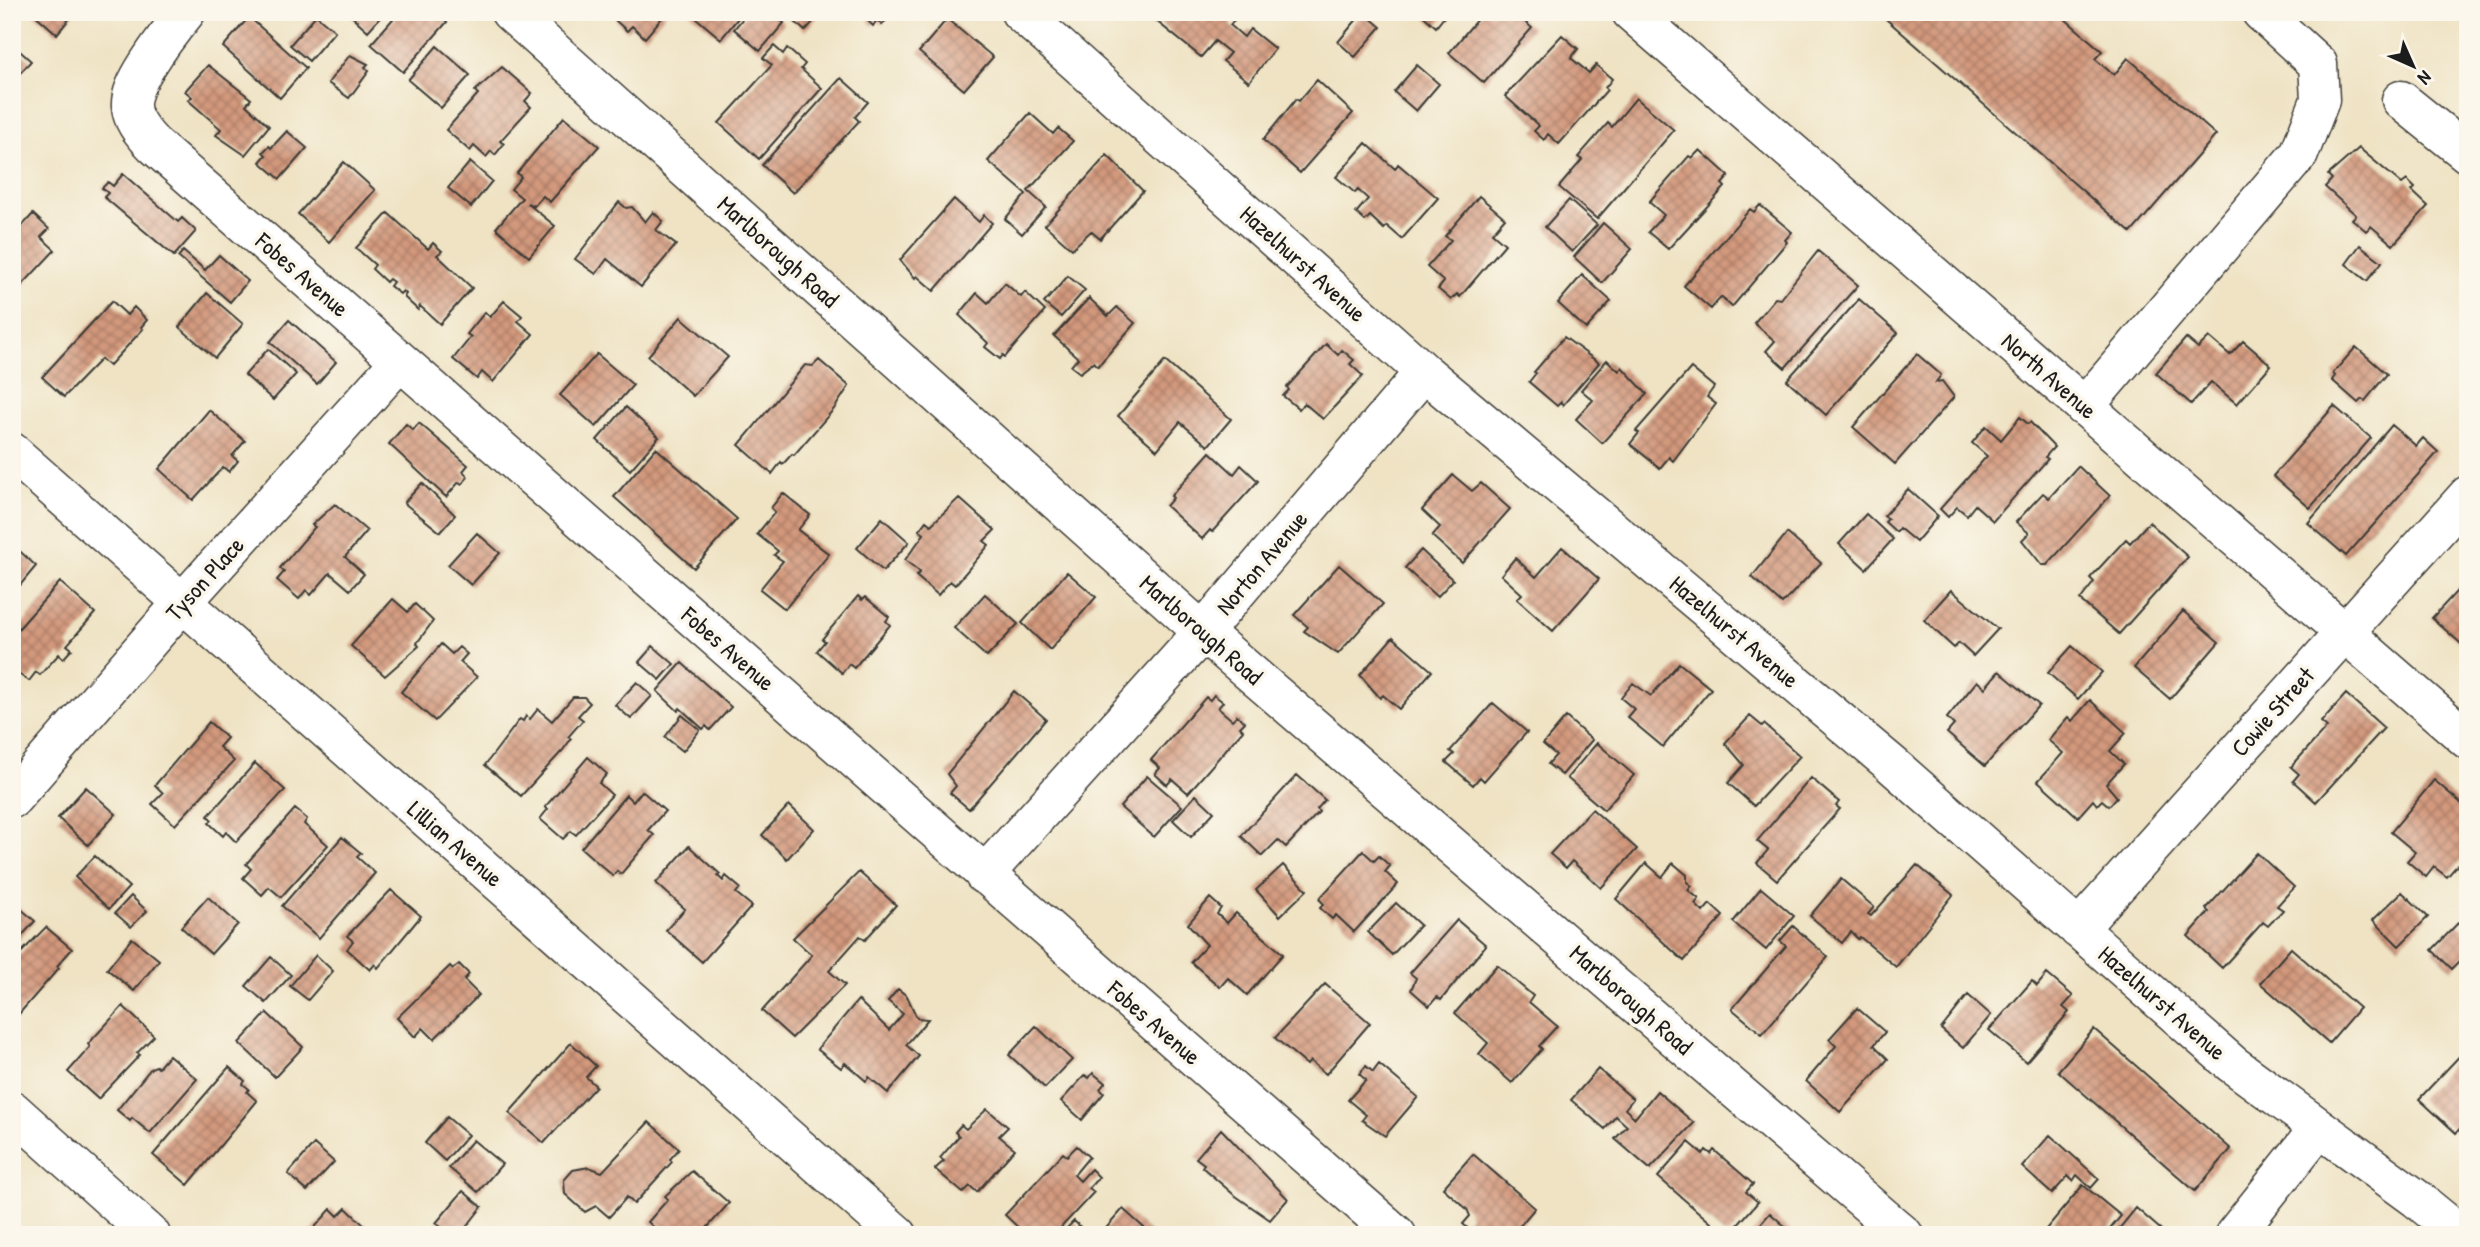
<svg xmlns="http://www.w3.org/2000/svg" width="2480" height="1247" font-family="'Patrick Hand',sans-serif">
  <style>
    .building { fill: url(#building-cross-hatch) }
    .lines { fill: none; stroke-linecap: round; stroke-linejoin: round }
    .minor-casing { stroke: #3c3a35; stroke-width: 41 }
    .minor { stroke: #fff; stroke-width: 38 }
    .labels { text-anchor: middle; stroke-width: 7; stroke-linejoin: round; paint-order: stroke }
    .street-label { font-size: 24px; fill: #1c1c1c; stroke: #fbf7ec }
  </style>
  <defs>
    <pattern id="building-cross-hatch" width="8" height="8" patternUnits="userSpaceOnUse" patternTransform="scale(1.75)"><rect width="8" height="8" fill="#d3997d"/><path d="M0 0l8 8M0 8l8-8" fill="none" stroke="#aa7c66"/></pattern>
  </defs>
  <rect width="100%" height="100%" fill="#fbf7ec"/>
  <filter id="ink" filterUnits="userSpaceOnUse"><feTurbulence type="fractalNoise" baseFrequency=".0143" numOctaves="2"/><feDisplacementMap in="SourceGraphic" scale="14" xChannelSelector="R" yChannelSelector="G"/><feConvolveMatrix kernelMatrix="1 2 1 2 8 2 1 2 1" color-interpolation-filters="sRGB"/></filter>
  <filter id="wash" filterUnits="userSpaceOnUse"><feTurbulence type="fractalNoise" baseFrequency=".00686" numOctaves="4" result="noise"/><feDisplacementMap in="SourceGraphic" scale="28" xChannelSelector="R" yChannelSelector="G"/><feGaussianBlur stdDeviation="1.57" result="paint"/><feColorMatrix in="noise" values="0 0 0 0 0 0 0 0 0 0 0 0 0 0 0 0 0 1.4 0 .05"/><feComposite in="paint" operator="in"/></filter>
  <g filter="url(#wash)">
    <rect width="100%" height="100%" fill="#efe3c4"/>
    <g id="blocks">
      <path class="building" d="M32,12H75L57,34Z
        M347,12H385L368,31Z
        M399,12H436L447,22L403,72L371,44Z
        M615,12H667L645,38L632,26L627,31L615,20L619,16Z
        M689,12H743L721,39Z
        M748,12H772L784,23L760,51L734,29Z
        M784,12H822L805,31Z
        M869,12H893L882,25L877,20L873,26L868,21L873,16Z
        M1153,12H1237L1239,14L1230,25L1244,37L1250,29L1275,49L1249,82L1223,61L1230,53L1215,41L1201,57L1150,16Z
        M1363,12L1381,27L1355,57L1338,42Z
        M1419,12H1448L1436,27Z
        M1483,12H1519L1517,15L1532,28L1484,83L1449,53Z
        M1878,12H2057L2102,51L2095,59L2114,75L2128,58L2216,135L2131,233Z
        M316,15L335,31L309,61L290,45Z
        M249,17L306,68L280,98L223,47Z
        M947,19L993,57L964,90L919,52Z
        M1562,35L1578,49L1571,58L1589,73L1596,65L1612,79L1605,88L1607,90L1559,144L1548,134L1544,140L1534,131L1539,126L1505,96Z
        M12,44L31,61L12,82Z
        M437,46L470,75L441,108L408,80Z
        M774,46L783,54L787,48L805,64L801,69L822,88L759,159L719,123L772,65L763,58Z
        M350,55L368,64L365,67L369,71L349,98L328,83Z
        M208,65L251,99L246,105L269,126L245,155L216,135L221,129L188,100L192,97L185,91Z
        M1417,65L1439,84L1416,111L1394,92Z
        M502,67L532,93L525,101L531,107L500,141L504,144L495,155L491,151L486,157L474,146L470,151L446,130L478,94L475,91Z
        M841,78L868,102L855,117L859,121L793,193L762,165Z
        M1317,80L1353,113L1300,173L1263,140L1296,99L1299,101Z
        M1636,98L1674,130L1597,219L1559,187L1582,160L1578,157L1608,123L1612,127Z
        M1030,113L1053,134L1058,128L1073,141L1028,191L1046,207L1022,234L1005,219L1026,194L988,161Z
        M564,117L599,146L550,202L543,196L534,206L527,203L555,226L529,257L496,228L522,198L511,189L521,177L517,173Z
        M287,131L307,148L280,179L260,162L266,155L263,152L269,146L271,148Z
        M1366,143L1395,169L1398,164L1438,198L1402,239L1387,226L1384,229L1370,216L1365,221L1356,213L1368,199L1358,190L1355,193L1336,177Z
        M2359,148L2402,184L2407,180L2415,188L2412,191L2428,206L2393,245L2371,226L2366,231L2352,219L2356,215L2325,187L2332,179L2328,175Z
        M1700,150L1729,176L1722,184L1725,187L1668,249L1648,232L1664,215L1649,202L1689,156L1692,158Z
        M1107,155L1143,191L1100,239L1091,231L1072,249L1045,225Z
        M344,162L375,190L329,242L298,214Z
        M470,162L492,181L471,207L448,188Z
        M123,174L178,222L182,218L196,231L174,256L104,197L108,193L102,188L108,182L113,186Z
        M1479,196L1505,218L1492,233L1505,244L1460,297L1457,294L1451,300L1438,289L1444,282L1427,267L1451,240L1445,236Z
        M954,199L979,222L984,215L992,223L934,291L917,276L915,278L900,260Z
        M1569,200L1597,225L1572,252L1545,227Z
        M619,202L626,208L632,207L645,222L653,212L663,221L656,230L676,245L641,287L607,259L596,274L575,259Z
        M1760,205L1792,232L1785,240L1787,242L1732,307L1721,297L1711,309L1684,286L1750,209L1754,212Z
        M388,213L428,249L433,243L442,251L437,255L472,288L440,324L420,306L418,310L404,297L406,294L403,291L400,294L390,286L393,282L389,279L386,282L372,269L375,265L356,248Z
        M33,214L49,229L41,237L55,250L12,296V237Z
        M1603,223L1632,249L1602,283L1574,257Z
        M2360,245L2382,262L2367,281L2346,264Z
        M183,251L205,270L219,255L248,281L230,302L178,257Z
        M1818,251L1858,285L1785,368L1766,351L1775,341L1754,323L1775,298L1780,299Z
        M1582,275L1611,301L1586,329L1558,303Z
        M1068,276L1085,290L1061,317L1044,303Z
        M1005,283L1021,297L1025,292L1045,311L1005,357L1003,355L1000,359L985,347L988,343L959,315L977,293L988,303Z
        M207,293L243,324L215,358L179,327Z
        M1089,298L1108,316L1117,307L1135,323L1098,366L1094,362L1080,373L1071,366L1078,358L1054,336Z
        M1859,299L1898,333L1826,415L1787,380Z
        M112,301L127,315L134,307L147,320L141,327L143,329L109,366L101,359L64,397L42,377Z
        M504,301L522,316L518,321L533,334L493,382L482,372L477,379L453,359L471,337L467,334L485,312L490,317Z
        M681,317L728,357L693,396L648,356Z
        M289,320L336,362L317,384L270,342Z
        M1564,337L1599,363L1563,405L1561,402L1557,406L1529,382L1536,373L1534,372Z
        M2209,337L2230,355L2243,341L2271,365L2237,404L2211,382L2191,404L2156,373L2186,338L2198,348Z
        M1326,344L1338,355L1342,350L1354,360L1350,364L1363,376L1323,419L1304,403L1299,409L1283,396L1289,390L1287,387Z
        M2356,347L2387,374L2365,401L2362,399L2358,403L2332,380L2335,376L2333,373Z
        M268,349L296,374L273,400L245,375Z
        M597,354L633,385L596,427L560,395Z
        M1917,354L1941,375L1936,382L1942,381L1954,397L1895,464L1853,427Z
        M819,360L849,386L834,409L794,455L792,454L783,464L781,462L772,474L739,445L805,365L813,366Z
        M1607,360L1619,371L1622,367L1647,394L1602,443L1576,419L1593,400L1581,390Z
        M1165,361L1231,419L1208,446L1180,422L1157,450L1118,416Z
        M1691,368L1714,387L1707,397L1716,404L1673,461L1669,457L1660,468L1630,444L1639,433L1636,431Z
        M2334,406L2371,438L2310,508L2273,476Z
        M626,407L659,437L630,470L597,440Z
        M209,410L245,441L232,456L238,461L229,472L223,467L193,500L159,469Z
        M2020,417L2028,424L2030,422L2054,447L2045,457L2048,459L1993,521L1975,505L1967,515L1957,507L1948,517L1940,509L1987,456L1972,443L1986,426L2001,440Z
        M419,423L468,465L463,471L468,477L462,484L459,482L446,497L389,444L406,424L413,430Z
        M2392,425L2416,446L2423,438L2438,452L2346,556L2308,523Z
        M656,448L737,519L694,568L614,497Z
        M1210,452L1234,474L1241,465L1258,481L1212,532L1210,530L1202,539L1166,506L1173,498L1171,496Z
        M2078,466L2110,496L2047,565H2042L2022,540L2029,533L2016,522L2043,493L2049,498Z
        M1453,475L1472,491L1481,483L1510,509L1462,563L1432,536L1440,527L1422,510Z
        M422,483L455,515L440,532L404,503Z
        M1908,489L1938,516L1916,542L1899,528L1896,532L1885,522L1888,519L1884,516Z
        M783,493L810,515L798,530L829,554L785,609L760,589L783,561L774,555L778,551L757,534L775,512L771,508Z
        M959,498L995,530L984,541L989,545L955,585L950,581L938,595L916,576L920,572L905,560L924,534L919,530L926,521L931,525Z
        M335,504L367,531L345,557L364,574L350,590L330,573L311,595L306,590L299,599L277,580L284,572L280,568L315,527L312,525Z
        M1866,514L1893,539L1866,569L1839,544Z
        M882,518L909,542L883,571L857,548Z
        M2149,522L2188,557L2119,634L2080,600L2094,582L2090,578L2126,539L2130,543Z
        M477,533L500,553L471,585L448,565Z
        M1787,533L1821,563L1782,604L1752,577Z
        M12,544L36,566L12,595Z
        M1562,547L1599,579L1553,631L1517,599L1522,594L1501,575L1515,558L1536,577Z
        M1421,550L1453,580L1437,597L1405,568Z
        M1339,565L1383,604L1338,654L1304,631L1308,627L1294,615Z
        M1067,572L1096,597L1050,650L1022,623Z
        M2468,579V650L2432,618Z
        M60,582L95,613L67,645L72,649L63,659L59,654L40,675L36,672L29,681L12,670V636Z
        M1951,590L1998,629L1973,656L1959,643L1954,648L1924,620Z
        M985,594L1018,624L987,657L954,628Z
        M858,596L862,600L865,597L889,617L886,621L890,625L854,668L849,664L842,673L817,651L825,641L822,639Z
        M393,599L408,612L415,604L433,621L417,643L419,646L385,676L351,646Z
        M2183,611L2219,642L2170,699L2134,668Z
        M1393,637L1432,671L1399,709L1383,695L1380,698L1360,675Z
        M441,644L452,654L459,647L467,654L460,662L477,677L435,721L401,692Z
        M653,646L674,664L660,680L639,662Z
        M2072,646L2102,672L2078,699L2048,673Z
        M682,663L731,707L710,730L706,726L703,729L680,708L678,711L657,691Z
        M1679,663L1711,689L1663,747L1627,717L1634,709L1621,698L1633,683L1651,696Z
        M1999,671L2039,705L1985,766L1947,733L1954,725L1947,718L1977,681L1985,688Z
        M637,682L652,696L631,719L615,705Z
        M1014,691L1046,719L969,809L950,793L956,786L947,774Z
        M2346,694L2384,728L2316,802L2293,781L2299,774L2291,767L2327,727L2321,722Z
        M1214,695L1223,702L1218,708L1232,720L1237,715L1245,722L1240,727L1243,730L1188,793L1172,779L1167,785L1155,774L1160,768L1151,760L1206,697L1210,700Z
        M573,697H584L590,703L578,716L583,720L568,737L571,739L563,750L521,796L485,765L520,719L523,721L526,716L530,719L538,709L552,721Z
        M2090,700L2126,733L2110,751L2124,764L2106,784L2117,797L2109,806L2102,800L2097,805L2093,800L2078,817L2038,781L2063,753L2048,740L2068,717L2072,721Z
        M1493,703L1527,732L1484,781L1480,777L1473,785L1446,762L1454,754L1450,751Z
        M682,715L700,730L683,751L665,737Z
        M1750,716L1762,726L1764,724L1800,756L1754,806L1728,783L1744,765L1725,743Z
        M1566,717L1592,740L1562,775L1548,764L1556,755L1543,744Z
        M209,722L227,738L219,747L234,761L175,825L152,804L163,793L155,785Z
        M1597,743L1634,775L1604,810L1567,778Z
        M588,757L607,774L599,783L612,795L576,835L571,831L563,839L540,819L548,809L545,807Z
        M255,763L285,790L236,842L226,832L223,836L209,823L212,820L208,816Z
        M1297,775L1325,800L1317,809L1319,812L1286,847L1278,840L1262,856L1241,836Z
        M1147,776L1182,806L1154,837L1120,807Z
        M1811,778L1839,802L1836,806L1840,809L1777,880L1757,863L1768,850L1757,841Z
        M2434,780L2468,809V853L2447,877L2434,867L2426,877L2407,861L2415,852L2391,832Z
        M86,787L116,814L88,845L58,818Z
        M642,791L665,811L648,830L654,835L621,874L617,871L613,876L581,848L626,795L633,802Z
        M1196,795L1214,812L1191,837L1173,820Z
        M789,805L814,829L787,859L762,835Z
        M295,809L307,819L304,824L328,845L281,897L269,887L262,895L243,878L251,869L246,864Z
        M1592,809L1637,849L1601,888L1572,861L1566,868L1550,854Z
        M342,837L361,853L357,857L375,873L319,938L282,906Z
        M689,846L720,874L718,876L723,881L726,876L740,888L736,893L752,906L702,962L666,930L685,909L656,883Z
        M1363,851L1374,861L1379,856L1390,866L1385,872L1398,884L1354,932L1336,915L1332,919L1320,908L1324,904L1319,899Z
        M2257,853L2294,887L2277,906L2283,910L2268,926L2263,922L2222,968L2188,936L2209,912L2206,909Z
        M95,856L129,887L109,909L75,877Z
        M1646,863L1662,877L1673,863L1687,875V882L1692,886L1688,890L1699,899L1695,904L1703,912L1710,904L1723,916L1684,961L1616,899Z
        M1283,865L1307,890L1280,916L1256,890Z
        M1917,865L1953,895L1896,967L1860,937L1858,939L1851,932L1842,943L1810,916L1841,879L1874,907L1868,914L1871,916Z
        M859,872L896,905L865,940L860,936L829,971L845,985L792,1038L762,1011L812,955L793,938Z
        M1761,888L1794,916L1766,950L1733,922Z
        M391,890L421,916L378,968L375,964L370,970L347,949L353,941L347,936Z
        M2402,892L2428,917L2399,946L2373,920Z
        M131,896L147,911L131,927L115,913Z
        M208,897L238,924L211,954L181,927Z
        M1210,898L1221,908L1217,914L1227,923L1236,913L1283,954L1247,995L1228,978L1220,987L1191,962L1207,945L1188,924Z
        M12,901L35,921L12,947Z
        M1396,903L1420,925L1392,955L1368,932Z
        M1457,920L1486,945L1441,1000L1437,997L1429,1006L1411,990L1416,978L1410,973Z
        M2458,923L2468,933V953L2452,969L2432,950Z
        M1793,926L1828,957L1762,1034L1732,1009L1786,946L1780,941Z
        M46,927L72,949L57,966L59,968L12,1022V962Z
        M132,938L159,960L134,991L107,969Z
        M2291,948L2359,1008L2329,1043L2260,983Z
        M316,955L333,971L308,1000L290,986Z
        M271,957L291,975L266,1003L246,986Z
        M459,964L469,974L464,980L479,995L434,1039L423,1028L415,1037L397,1018L450,966L453,969Z
        M1497,965L1533,996L1529,1002L1557,1026L1539,1046L1542,1049L1512,1083L1479,1054L1488,1043L1455,1013Z
        M2047,974L2073,996L2063,1007L2069,1012L2026,1062L1989,1030L2032,981L2037,986Z
        M1325,984L1370,1023L1326,1074L1310,1061L1307,1065L1275,1038Z
        M898,989L907,996L917,1018L928,1019L906,1045L919,1056L888,1093L869,1077L866,1081L845,1063L841,1068L817,1049L858,1000L889,1030L903,1014L888,1001Z
        M1968,995L1991,1015L1963,1048L1941,1029Z
        M123,1006L154,1036L137,1053L140,1055L98,1099L68,1072L90,1047L88,1044Z
        M1857,1008L1885,1032L1874,1045L1888,1059L1840,1112L1806,1081L1836,1046L1829,1039Z
        M267,1013L303,1047L275,1077L239,1043Z
        M1036,1026L1072,1060L1045,1088L1009,1055Z
        M2094,1029L2231,1149L2195,1191L2058,1071Z
        M571,1043L596,1066L586,1077L596,1086L544,1143L509,1113Z
        M2468,1047V1120L2456,1133L2419,1099Z
        M169,1055L197,1079L150,1133L132,1118L130,1121L117,1110L151,1068L156,1066L158,1068Z
        M1379,1064L1418,1097L1385,1136L1362,1120L1366,1115L1348,1100L1366,1080L1359,1074L1366,1066L1373,1072Z
        M229,1067L245,1081L243,1084L249,1089L247,1092L257,1101L188,1185L153,1155Z
        M1598,1069L1633,1099L1625,1109L1635,1118L1657,1091L1694,1123L1650,1169L1615,1139L1627,1126L1616,1116L1605,1129L1571,1100Z
        M1093,1073L1105,1083L1100,1089L1104,1093L1082,1120L1061,1101L1085,1075L1089,1078Z
        M987,1109L1008,1127L999,1136L1015,1149L977,1192L970,1186L963,1193L935,1169L944,1161L940,1158L959,1136L955,1132L961,1125L966,1129Z
        M447,1117L468,1135L445,1161L425,1143Z
        M649,1122L679,1149L670,1159L672,1162L634,1204L627,1197L609,1217L596,1206L585,1212L565,1194L564,1180L573,1170L589,1167L602,1172Z
        M1221,1129L1288,1199L1270,1220L1233,1194L1202,1167L1204,1164L1196,1158Z
        M2050,1135L2099,1179L2091,1188L2077,1175L2073,1181L2068,1176L2052,1194L2022,1167Z
        M473,1140L502,1164L478,1192L449,1168Z
        M1689,1142L1703,1154L1706,1150L1711,1154L1714,1150L1753,1184L1746,1192L1758,1202L1729,1235H1725L1658,1177Z
        M314,1144L334,1162L307,1191L288,1174Z
        M1077,1146L1089,1157L1074,1175L1080,1181L1091,1169L1099,1177L1089,1188L1094,1192L1054,1235H1019L1022,1231L1005,1215L1063,1153L1067,1156Z
        M1473,1154L1535,1208L1512,1235H1491L1486,1230L1482,1235H1475L1463,1224L1470,1216L1467,1209L1443,1188Z
        M692,1171L729,1203L701,1235H662L648,1222L668,1199L665,1196Z
        M2083,1185L2121,1216L2105,1235H2041Z
        M463,1191L482,1207L460,1235H450L436,1223Z
        M346,1208L367,1228L361,1235H308L331,1209L338,1216Z
        M2136,1208L2167,1235H2114Z
        M1123,1209L1152,1235H1100Z
        M1770,1213L1795,1235H1751Z
        M1074,1221L1089,1235H1060Z"/>
    </g>
  </g>
  <g filter="url(#ink)">
    <use href="#blocks" fill-opacity="0" stroke="#3c3a35" stroke-width="2"/>
    <g class="lines">
      <g class="minor-casing">
        <path id="minor" d="M186,12C172,29 159,46 147,65C125,100 124,114 154,145L1397,1235
          M510,12L1203,632L1904,1235
          M1020,12L1424,372L1890,763L2232,1064L2417,1199L2461,1235
          M1631,12L2468,740
          M2401,100L2468,154
          M2084,407L2299,154L2320,100L2318,64L2261,12
          M12,452L898,1235
          M12,799L182,603L400,361
          M984,875L1203,632L1424,372
          M2078,929L2468,495
          M12,1110L151,1235
          M2234,1235L2319,1128"/>
      </g>
      <use href="#minor" class="minor"/>
    </g>
  </g>
  <g class="labels">
    <g class="street-label">
      <text transform="translate(778 252) rotate(42)" y="8">Marlborough Road</text>
      <text transform="translate(1303 264) rotate(42)" y="8">Hazelhurst Avenue</text>
      <text transform="translate(302 275) rotate(41)" y="8">Fobes Avenue</text>
      <text transform="translate(2049 376) rotate(41)" y="8">North Avenue</text>
      <text transform="translate(1262 563) rotate(-50)" y="8">Norton Avenue</text>
      <text transform="translate(205 579) rotate(-48)" y="8">Tyson Place</text>
      <text transform="translate(1201 630) rotate(41)" y="8">Marlborough Road</text>
      <text transform="translate(1734 632) rotate(40)" y="8">Hazelhurst Avenue</text>
      <text transform="translate(728 649) rotate(41)" y="8">Fobes Avenue</text>
      <text transform="translate(2273 712) rotate(-48)" y="8">Cowie Street</text>
      <text transform="translate(455 844) rotate(41)" y="8">Lillian Avenue</text>
      <text transform="translate(1631 1000) rotate(41)" y="8">Marlborough Road</text>
      <text transform="translate(2162 1003) rotate(41)" y="8">Hazelhurst Avenue</text>
      <text transform="translate(1154 1023) rotate(41)" y="8">Fobes Avenue</text>
    </g>
  </g>
  <rect width="2480" height="1247" fill="none" stroke="#fbf7ec" stroke-width="42"/>
  <g transform="translate(2413 66) rotate(135)" stroke="#fbf7ec" stroke-width="5" paint-order="stroke">
  <path d="M0-5L12 26L0 18L-12 26Z" fill="#1c1c1c"/>
  <text y="-10" font-size="19" font-weight="bold" text-anchor="middle" fill="#1c1c1c">N</text>
  </g>
</svg>
